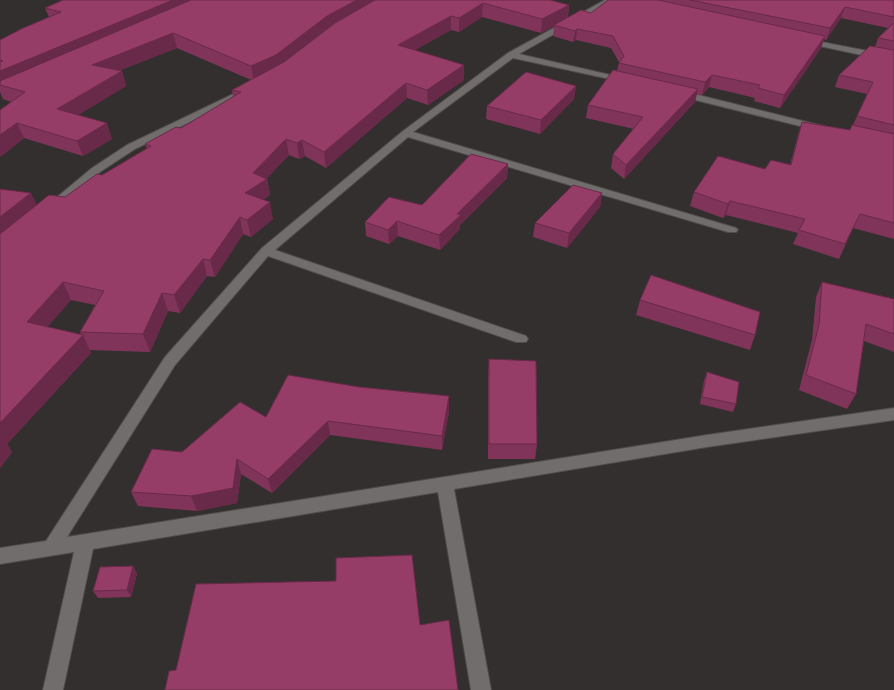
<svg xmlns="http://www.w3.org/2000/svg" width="894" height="690" font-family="'Noto Serif',serif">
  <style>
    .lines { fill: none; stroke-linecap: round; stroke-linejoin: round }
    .minor-casing { stroke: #4f4c4c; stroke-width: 2 }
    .minor { fill: #726d6d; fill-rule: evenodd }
    .wall { fill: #803459; fill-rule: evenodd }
    .shaded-wall { fill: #682a48 }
    .building { fill: #953c67; stroke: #682a48 }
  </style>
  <rect width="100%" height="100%" fill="#332f2f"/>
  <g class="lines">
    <g class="minor-casing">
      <path id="minor" d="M605,0H614L519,54L628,79V83L513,58L413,132L736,228L738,230L736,232H728L408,137L275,250L526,336L528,339L526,342H516L268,256L175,365L67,537L707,435L894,408V420L707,447L454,489L491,690H471L438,492L93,549L63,690H43L74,552L0,564V548L46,541L165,357L262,248L403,131L508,53Z
        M801,38L894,56V62L801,42Z
        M250,86L255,89L253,91L135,149L100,172L54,210H46L44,208L92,168L127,145Z
        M678,90L823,126L825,128L820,131L675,95L673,93Z"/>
    </g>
    <use href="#minor" class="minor"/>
  </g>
  <path class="wall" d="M550,0L569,5L568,17L591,13L608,0H894V239L853,228L839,259L793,244L798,233L726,215L723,218L690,206L694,192L765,169L790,165L798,135L802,122L850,130L853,125L867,94L835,87L839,75L875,47L878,38L888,28L841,18L826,40L824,39L821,48L780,108L754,101L755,98L709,87L702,95L697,94L695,102L624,179L611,168L613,154L634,129L586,118L588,105L617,71L619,62L611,48L576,40L573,42L553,36L554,26L541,33L482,17L459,32L451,30L415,50L464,80L428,105L407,98L326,168L305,156L299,159L289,155L267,178L270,195L263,200L273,219L251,237L243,234L215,277L207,276L180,313L168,311L150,352L90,350L91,353L7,444L12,452L0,468V189L37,205L65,197L147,149L145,144L181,128L233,97L232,90L251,80L177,48L118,71H122L126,86L78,115L112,139L83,156L24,138L0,157L11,102L3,99L0,92V40L49,17L45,8ZM71,300L95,305L80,332L81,335L47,327Z
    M576,86L574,99L540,134L486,119L487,106Z
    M508,164L507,178L460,225V229L440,250L398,236L389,244L366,236L365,222L422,205Z
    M602,193L600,207L567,248L533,237L535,223Z
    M822,282L894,299V352L864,341L856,394L847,409L799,390L812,340L816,297Z
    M640,300L755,335L750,350L636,315Z
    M489,359L537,444L535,459H488V375Z
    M707,372L736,404L733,412L700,404L704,380Z
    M449,411L442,450L330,435L272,493L241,474L237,503L197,511L138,506L131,492L182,452L266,417Z
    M133,566L137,574L131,597L98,598L93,591Z"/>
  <path class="shaded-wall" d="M173,0H207L1,82L0,81V71Z
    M357,0H383L278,69L254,81L251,66L327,16Z
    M483,3L482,17L459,32V18Z
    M569,5L567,18L541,33L542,19Z
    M845,7L841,18L826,40L830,28Z
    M451,16V30L399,59L398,45Z
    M577,29L576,40L573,42L575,31Z
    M173,33L177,48L97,79L92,65Z
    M825,36L821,48L780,108L784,95Z
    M464,65V80L428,105L427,90Z
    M122,71L126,86L63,124L57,109Z
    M712,75L709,87L702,95L705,82Z
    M406,83L407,98L326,168L324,152Z
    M576,86L574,99L540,134L541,120Z
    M698,89L695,102L624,179L626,165Z
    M17,123L24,138L0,157V135Z
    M107,123L112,139L83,156L77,141Z
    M286,139L289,155L265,180L267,179L270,195L249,210L245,193L253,173Z
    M302,140L305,156L299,159L297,143Z
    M508,164L507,178L460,225V229L440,250L439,235L457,214Z
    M31,193L39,209L0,241V217Z
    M602,193L600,207L567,248L569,233Z
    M730,201L726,215L723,218L728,204Z
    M270,202L273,219L251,237L247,220Z
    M240,217L243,234L215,277L210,260Z
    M397,221L398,236L389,244L388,230Z
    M203,259L207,276L180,313L174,295Z
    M63,282L71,300L35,340L27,322Z
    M162,293L168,311L150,352L143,334Z
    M83,335L91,353L7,444L12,452L0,468V423Z
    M449,396V411L442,450V436Z
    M328,421L330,435L272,493L268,479Z
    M237,459L241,474L237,503L197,511L191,496Z
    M133,566L137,574L131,597L127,590Z"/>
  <path class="building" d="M63,0H173L0,71V62L3,61L0,60V40L21,29L61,12L45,8Z
    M191,0H357L327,16L276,55L251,66L173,33L92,65L122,71L57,109L107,123L77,141L17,123L0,135V110L25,92L0,85V83L1,82L0,81Z
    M375,0H550L569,5L542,19L483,3L459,18L451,16L398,45L464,65L427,90L406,83L324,152L302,140L297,143L286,139L253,173L267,179L245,193L270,202L247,220L240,217L210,260L203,259L174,295L162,293L143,334L80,332L104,291L63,282L27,322L83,335L0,423V234L49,195L65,197L97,174L102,175L151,146L145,144L176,127L181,128L241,92L232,90L284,62L335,23Z
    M608,0H658L825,36L784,95L758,88L760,85L712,75L705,82L619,63L624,56L613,36L577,29L575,31L554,25L581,10L591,13Z
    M690,0H894V17L845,7L830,28Z
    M894,23V41L878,38Z
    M870,46L894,50V125L857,116L873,82L839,75Z
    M613,70L698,89L626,165L613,154L643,117L588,105Z
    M526,72L576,86L541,120L487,106Z
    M802,122L850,130L852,125L894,134V223L860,214L845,244L799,230L805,219L730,201L728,204L694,192L718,156L765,169L771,160L791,165Z
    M471,154L508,164L457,214L461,215L439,235L397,221L388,230L365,222L389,197L422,205Z
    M573,185L602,193L569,233L535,223Z
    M0,189L31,193L0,217Z
    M651,275L760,312L755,335L640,300Z
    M822,282L894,299V334L866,324L856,394L806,375L819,325Z
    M489,359L536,361L537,444H489Z
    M707,372L739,382L736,404L702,397Z
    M288,375L359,387L449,396L442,436L328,421L268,479L237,459L233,488L191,496L131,492L152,449L182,452L240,402L266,417Z
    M412,555L420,625L449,620L458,690H165L169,671L176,670L196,584L336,581V558Z
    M133,566L127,590L93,591L100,567Z"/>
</svg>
